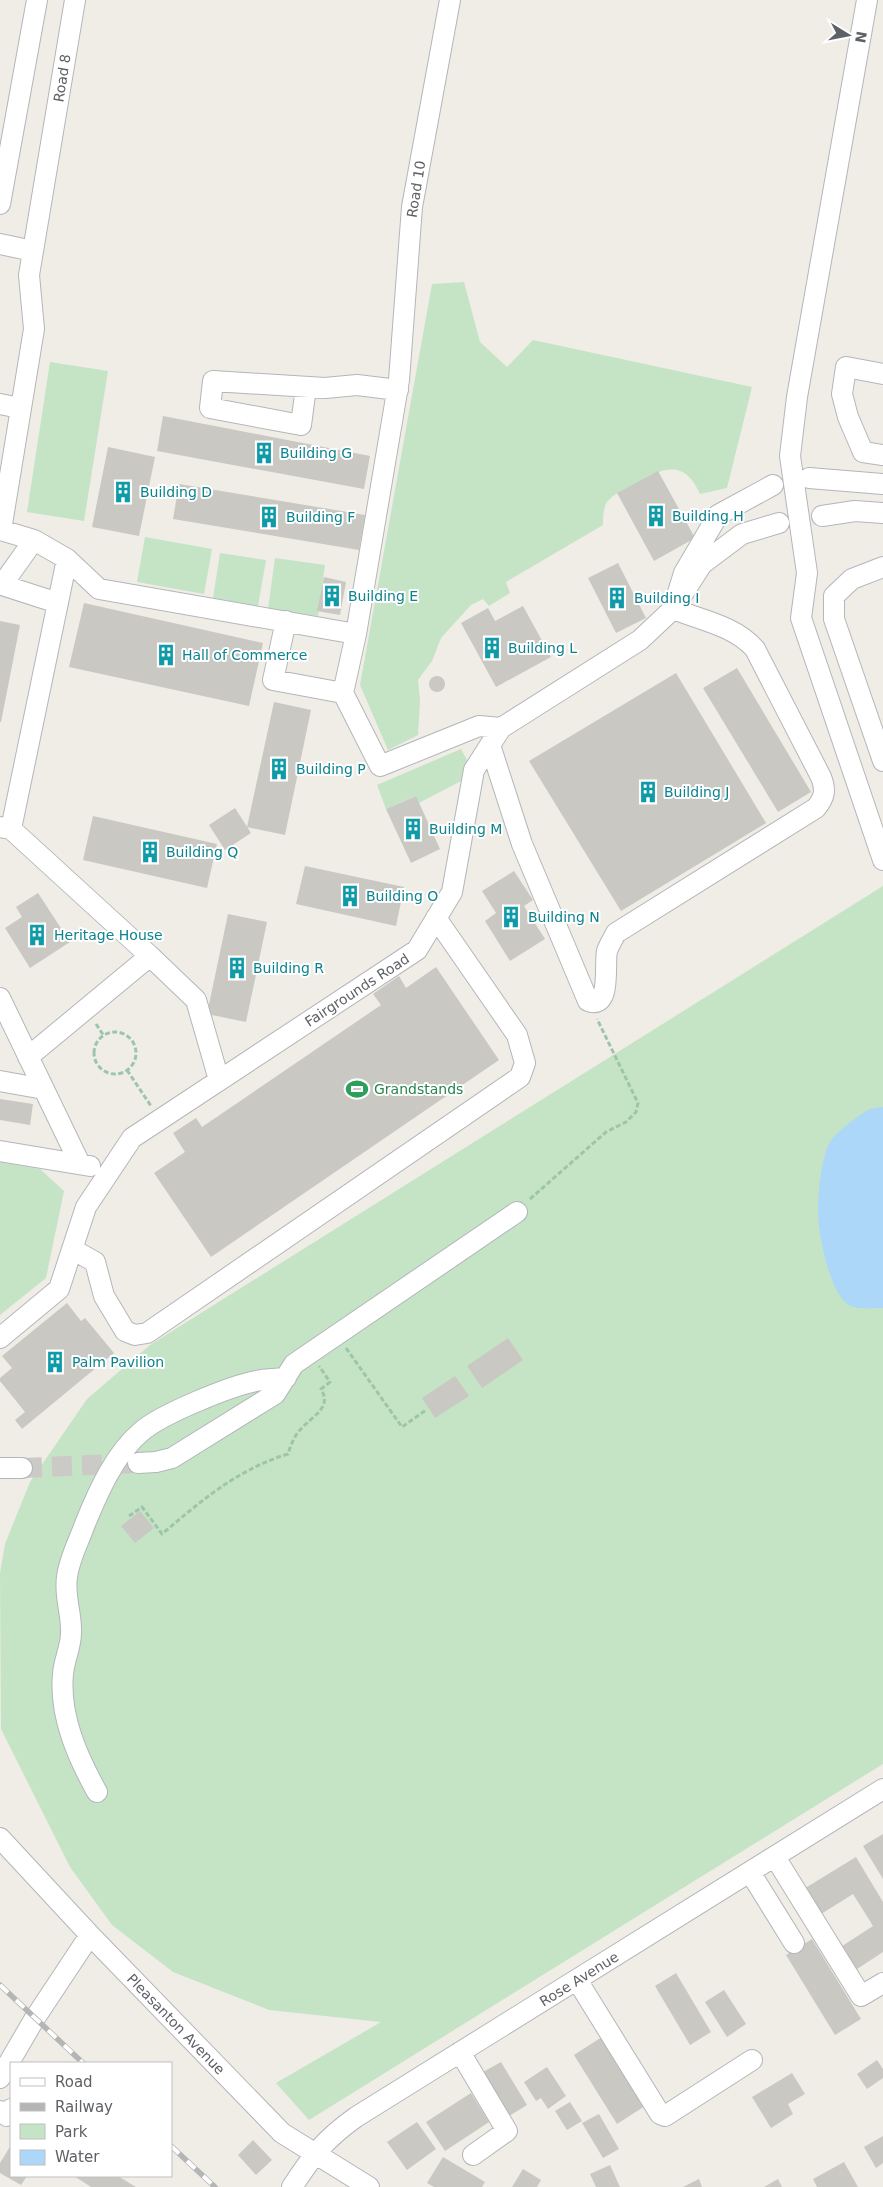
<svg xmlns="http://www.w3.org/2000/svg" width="883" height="2187" font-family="'DejaVu Sans',sans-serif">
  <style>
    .green { fill: #c5e4c5 }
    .water { fill: #add7f8 }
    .building { fill: #cac8c3 }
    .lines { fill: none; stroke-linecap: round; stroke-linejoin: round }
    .minor-tunnel { stroke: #cbcac6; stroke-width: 20; stroke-dasharray: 20 10; stroke-linecap: butt }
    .minor-casing { stroke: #b3b6ba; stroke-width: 22 }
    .path { stroke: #9ec5aa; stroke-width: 3; stroke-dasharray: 5 2.5; stroke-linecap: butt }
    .minor { stroke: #fff; stroke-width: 20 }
    .rail-casing { stroke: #b4b5b5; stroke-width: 5.5 }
    .rail { stroke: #fff; stroke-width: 4; stroke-dasharray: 11; stroke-linecap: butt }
    .labels { text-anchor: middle; stroke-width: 4; stroke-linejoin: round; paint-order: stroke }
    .street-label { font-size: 14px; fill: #5e6165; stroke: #fff }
    .culture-label { font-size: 14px; fill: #0d838f; stroke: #fff; text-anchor: start }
    .leisure-label { font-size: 14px; fill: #27864d; stroke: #fff; text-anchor: start }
  </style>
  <rect width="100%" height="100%" fill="#efede6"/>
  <path class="green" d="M464,282L480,342L507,367L533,340L752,387L727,488L700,494C683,456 660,470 633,485C625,489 613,494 607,502C603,508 603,518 603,525L506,582L510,593L489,606L483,599L471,605L441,638L432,661L418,680L420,701L418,735L388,750L360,685L432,284Z
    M50,362L108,371L84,521L27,512Z
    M145,537L212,549L204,594L137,582Z
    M220,553L266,560L258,606L213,598Z
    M275,558L325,565L318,616L268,609Z
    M461,749L468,762L461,781L419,803L415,796L386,809L377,785Z
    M883,886V1764L309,2120L276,2083L381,2022L269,2010L173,1972L112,1925L70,1867L1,1729L0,1573L5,1544L30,1482L87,1399L150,1345Z
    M0,1162L40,1169L64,1191L46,1278L0,1315Z"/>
  <path class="water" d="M883,1107V1308C873,1308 858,1310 849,1305C830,1295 818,1233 818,1213C818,1195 821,1157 830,1142C835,1133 859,1115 868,1110C872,1108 878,1108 883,1107Z"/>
  <path class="building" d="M163,416L370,456L364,489L157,451Z
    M108,447L155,457L139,536L92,527Z
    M658,471L695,538L654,561L617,493Z
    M179,484L365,515L359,550L173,519Z
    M618,563L646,618L616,633L588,578Z
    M324,577L346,582L340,615L317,611Z
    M84,603L263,643L249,706L69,667Z
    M523,606L551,657L496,687L461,623L488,608L495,621Z
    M0,621L20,625L1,722H0Z
    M737,668L811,792L778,812L703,688Z
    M676,673L766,823L621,911L529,761Z
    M429 684a8 8 0 1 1 16 0a8 8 0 1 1-16 0Z
    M274,702L311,710L285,835L247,827Z
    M416,796L440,849L411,863L386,809Z
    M235,808L251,833L225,850L209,825Z
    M93,816L217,844L207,888L83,860Z
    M305,866L404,887L396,926L296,904Z
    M514,871L533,900L524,906L545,939L510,961L485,921L496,913L482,891Z
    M38,893L70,942L30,968L5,928L22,917L16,907Z
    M228,914L267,922L246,1022L207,1014Z
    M436,967L499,1060L211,1257L154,1173L185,1152L173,1133L196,1118L202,1127L381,1005L373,994L399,976L406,988Z
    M0,1099L33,1104L30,1125L0,1120Z
    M67,1303L81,1321L85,1318L114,1353L22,1429L15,1420L25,1412L0,1381V1378L12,1368L2,1356Z
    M508,1338L523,1360L482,1388L467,1366Z
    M455,1376L469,1396L435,1418L422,1398Z
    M140,1511L154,1528L135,1543L121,1526Z
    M883,1834V1879L863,1846Z
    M856,1857L883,1902V1952L854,1971L839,1948L873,1926L853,1894L818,1916L802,1890Z
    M812,1939L861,2019L835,2035L786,1955Z
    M676,1973L711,2032L690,2045L655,1986Z
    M724,1990L746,2024L727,2037L705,2002Z
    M605,2035L648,2104L617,2124L574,2055Z
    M877,2060L883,2069V2078L867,2089L857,2074Z
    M501,2062L527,2105L509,2116L483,2072Z
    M547,2067L566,2096L548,2109L541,2098L536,2101L524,2082Z
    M792,2073L805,2094L788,2104L793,2114L771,2128L752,2097Z
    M471,2093L489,2122L445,2151L426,2122Z
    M570,2102L582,2121L567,2130L555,2111Z
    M599,2114L619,2149L603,2158L582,2123Z
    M417,2122L436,2149L407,2170L387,2142Z
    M883,2136V2163L876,2168L864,2147Z
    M253,2140L272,2160L256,2175L238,2155Z
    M11,2145V2176H27L21,2185L0,2173V2163Z
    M443,2157L485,2182L482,2187H434L427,2183Z
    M844,2162L858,2187H817L813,2179Z
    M610,2165L620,2187H596L590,2174Z
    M523,2169L541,2180L537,2187H512Z
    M74,2176H118L136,2187H91Z
    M699,2179L702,2187H683Z
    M778,2179L782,2187H764Z"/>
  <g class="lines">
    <path class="minor-tunnel" d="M22,1468L138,1463"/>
    <g class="minor-casing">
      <path id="minor" d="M75,0L29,275L34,329L1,530L34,540L67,559L99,589L356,634
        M450,0L412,207L399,380L356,634L343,693L380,766L479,726L501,728
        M867,0L797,397L790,456L807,573L801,618L883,860
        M0,204L37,0
        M0,244L33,251
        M883,374L846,367L842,394L848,417L863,452L883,455
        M306,387L301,425L210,408L213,381L325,388L357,385L398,390
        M0,404L20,408
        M809,478L883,484
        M822,516L855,511L883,513
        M883,567L852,579L834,596V619L883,761
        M0,584L2,585L34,540
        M2,585L58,603
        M286,621L273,680L343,693
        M490,745L522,844L588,1001C612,1010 604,965 607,951C609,945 613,939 616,933L816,808C825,797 826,790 821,777L755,649C735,626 701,620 673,609L684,573L718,515L773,485
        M0,827L11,829L150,956L196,1000L219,1080
        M11,829L67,559
        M0,998L80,1164
        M28,1057L150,956
        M0,1081L44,1089
        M0,1151L90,1166
        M72,1249L95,1262L104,1296L125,1331L135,1335L147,1333L520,1077L525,1063L517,1035L436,918
        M0,1338L59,1289L86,1207L132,1138L417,950L452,892L474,770L501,728L640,640L673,609L702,564L742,534L779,523
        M138,1463L156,1462L172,1458L275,1394L294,1364L517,1212
        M0,1468H22
        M97,1792C77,1756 59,1715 63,1674C64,1660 71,1647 71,1633C72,1614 64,1597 67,1577C69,1559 79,1541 85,1524C98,1492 115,1453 142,1431C162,1414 230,1386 256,1381C265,1379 276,1379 286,1378
        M0,1838L90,1935L282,2133L369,2187
        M775,1857L861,1996L883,1983
        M750,1872L794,1943
        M577,1980L660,2114L665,2116L752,2060
        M460,2052L507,2131L473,2155
        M0,2078L35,2018L90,1935
        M0,2111L7,2116L11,2109
        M292,2187C313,2155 324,2140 356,2117L883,1789"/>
    </g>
    <path class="path" d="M96,1024L104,1036
      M94 1053a21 21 0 1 1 42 0a21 21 0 1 1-42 0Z
      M127,1070L151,1106
      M530,1199L606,1132L626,1122L636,1112L638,1103L597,1019
      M346,1348L402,1427L426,1410
      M129,1516L142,1507L162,1534C201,1501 238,1469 288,1454C291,1444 295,1434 303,1427C314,1415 332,1407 321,1389L330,1382L319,1366"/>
    <use href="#minor" class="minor"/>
    <g class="rail-casing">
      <path id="rail" d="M0,1985L83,2063
        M171,2146L215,2187"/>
    </g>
    <use href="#rail" class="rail"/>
  </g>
  <defs>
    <g id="building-bare" transform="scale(1.725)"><path d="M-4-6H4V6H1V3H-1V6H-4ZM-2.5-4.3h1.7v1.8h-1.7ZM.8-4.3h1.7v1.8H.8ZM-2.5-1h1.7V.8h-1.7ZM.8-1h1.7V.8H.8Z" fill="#0f9aa8" stroke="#fff" stroke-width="2.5" paint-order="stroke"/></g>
    <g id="stadium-bare" transform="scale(1.725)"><path d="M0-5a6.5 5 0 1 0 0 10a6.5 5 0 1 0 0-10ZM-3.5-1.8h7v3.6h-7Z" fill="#2e9e5b" stroke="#fff" stroke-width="2.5" paint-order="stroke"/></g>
  </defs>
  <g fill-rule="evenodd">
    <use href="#building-bare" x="264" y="453"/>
    <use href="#building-bare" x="123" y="492"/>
    <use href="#building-bare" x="656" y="516"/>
    <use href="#building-bare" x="269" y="517"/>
    <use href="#building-bare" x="332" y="596"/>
    <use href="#building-bare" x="617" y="598"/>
    <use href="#building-bare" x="492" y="648"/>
    <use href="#building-bare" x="166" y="655"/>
    <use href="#building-bare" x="279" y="769"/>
    <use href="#building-bare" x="648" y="792"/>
    <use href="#building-bare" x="413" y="829"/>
    <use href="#building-bare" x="150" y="852"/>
    <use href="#building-bare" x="350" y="896"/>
    <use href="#building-bare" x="511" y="917"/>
    <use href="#building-bare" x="37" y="935"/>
    <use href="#building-bare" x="237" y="968"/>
    <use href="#stadium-bare" x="357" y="1089"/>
    <use href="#building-bare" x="55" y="1362"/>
  </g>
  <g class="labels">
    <g class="street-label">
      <text transform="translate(62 78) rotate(-81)" y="5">Road 8</text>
      <text transform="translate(416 189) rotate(-81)" y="5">Road 10</text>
      <text transform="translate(357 990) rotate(-33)" y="5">Fairgrounds Road</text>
      <text transform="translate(579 1979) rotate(-32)" y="5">Rose Avenue</text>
      <text transform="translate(176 2024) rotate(46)" y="5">Pleasanton Avenue</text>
    </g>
    <g class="culture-label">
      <text x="280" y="458">Building G</text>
      <text x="140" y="497">Building D</text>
      <text x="672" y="521">Building H</text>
      <text x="286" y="522">Building F</text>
      <text x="348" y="601">Building E</text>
      <text x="634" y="603">Building I</text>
      <text x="508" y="653">Building L</text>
      <text x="182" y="660">Hall of Commerce</text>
      <text x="296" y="774">Building P</text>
      <text x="664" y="797">Building J</text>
      <text x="429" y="834">Building M</text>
      <text x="166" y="857">Building Q</text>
      <text x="366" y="901">Building O</text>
      <text x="528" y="922">Building N</text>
      <text x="54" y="940">Heritage House</text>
      <text x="253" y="973">Building R</text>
      <text x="72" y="1367">Palm Pavilion</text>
    </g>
    <g class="leisure-label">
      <text x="374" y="1094">Grandstands</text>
    </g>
  </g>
  <rect x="10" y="2062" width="162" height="115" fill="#ffffff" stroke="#bfc0c1"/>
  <rect x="20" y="2078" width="25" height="8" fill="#ffffff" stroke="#bfc0c1"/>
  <text x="55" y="2087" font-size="15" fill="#5e6165">Road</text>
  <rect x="20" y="2103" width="25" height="8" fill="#b4b5b5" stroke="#bfc0c1"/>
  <text x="55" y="2112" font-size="15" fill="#5e6165">Railway</text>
  <rect x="20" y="2124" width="25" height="15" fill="#c5e4c5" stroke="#bfc0c1"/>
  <text x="55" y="2137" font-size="15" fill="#5e6165">Park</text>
  <rect x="20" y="2150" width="25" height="15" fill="#add7f8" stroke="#bfc0c1"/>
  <text x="55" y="2162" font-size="15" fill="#5e6165">Water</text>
  <g transform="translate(848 35) rotate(100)" stroke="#ffffff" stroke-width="4" paint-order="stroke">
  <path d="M0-4L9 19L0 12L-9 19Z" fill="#5e6165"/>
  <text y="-8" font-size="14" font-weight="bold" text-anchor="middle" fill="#5e6165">N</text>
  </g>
</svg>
